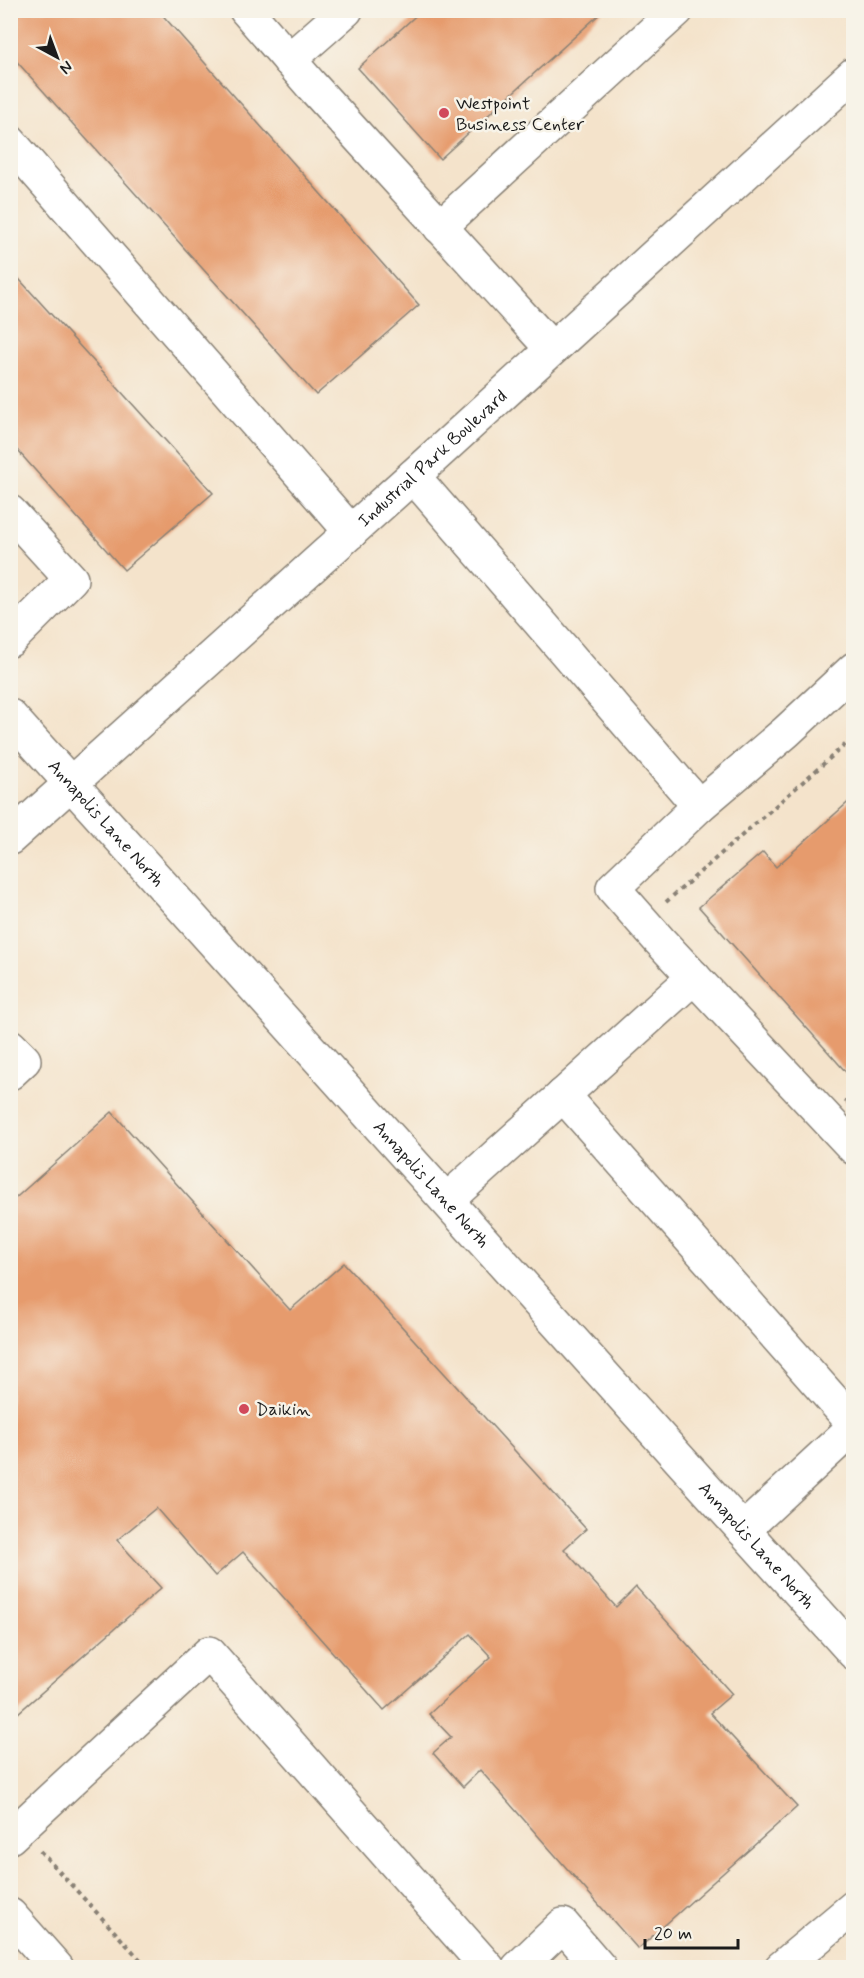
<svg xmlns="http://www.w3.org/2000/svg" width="864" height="1978" font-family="Mynerve,sans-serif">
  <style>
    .building { fill: #e69b6d }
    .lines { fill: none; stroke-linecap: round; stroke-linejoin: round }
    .minor-casing { stroke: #888074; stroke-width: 36 }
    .major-casing { stroke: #888074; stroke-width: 36 }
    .path { stroke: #888074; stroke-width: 4; stroke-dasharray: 4.5 4.5; stroke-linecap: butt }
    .minor { stroke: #fff; stroke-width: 33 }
    .major { stroke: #fff; stroke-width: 33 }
    .poi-dot { fill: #d1495b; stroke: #f7f3e8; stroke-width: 2 }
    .labels { text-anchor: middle; stroke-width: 5; stroke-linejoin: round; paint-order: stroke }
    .poi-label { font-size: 18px; fill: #1c1c1c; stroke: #f7f3e8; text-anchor: start }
    .street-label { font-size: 18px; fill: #1c1c1c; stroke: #f7f3e8 }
  </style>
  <rect width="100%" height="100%" fill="#f7f3e8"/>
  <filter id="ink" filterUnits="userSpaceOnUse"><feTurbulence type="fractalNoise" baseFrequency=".0167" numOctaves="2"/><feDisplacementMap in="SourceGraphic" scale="12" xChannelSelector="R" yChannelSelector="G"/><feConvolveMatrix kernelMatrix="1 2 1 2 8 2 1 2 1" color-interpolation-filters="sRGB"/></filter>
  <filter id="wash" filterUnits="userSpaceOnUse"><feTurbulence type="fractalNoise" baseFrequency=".008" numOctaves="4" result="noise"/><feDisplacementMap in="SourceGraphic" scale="24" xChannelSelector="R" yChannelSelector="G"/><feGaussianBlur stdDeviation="1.35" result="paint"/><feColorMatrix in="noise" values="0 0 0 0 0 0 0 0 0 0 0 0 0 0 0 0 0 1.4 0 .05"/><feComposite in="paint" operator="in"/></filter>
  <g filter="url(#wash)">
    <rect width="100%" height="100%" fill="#f4e3cb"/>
    <g id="blocks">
      <path class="building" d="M10,10H158L419,305L316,395L10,54Z
        M422,10H604L440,159L358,68Z
        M10,269L213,493L124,570L10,442Z
        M854,797V1081L699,907L763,852L776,867Z
        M854,1093V1110L845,1101Z
        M112,1112L290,1310L344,1263L586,1529L564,1549L616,1607L636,1587L732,1694L710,1713L797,1807L638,1949L480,1770L463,1787L433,1753L451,1737L429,1714L491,1657L470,1634L384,1710L243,1552L215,1576L156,1508L117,1540L161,1588L10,1720V1203Z"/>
    </g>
  </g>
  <g filter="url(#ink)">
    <use href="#blocks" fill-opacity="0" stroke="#888074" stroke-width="1.5"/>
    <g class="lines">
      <g class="minor-casing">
        <g id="minor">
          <path d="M246,10L311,85L552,349"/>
          <path d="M289,60L346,10"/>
          <path d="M10,142L351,532"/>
          <path d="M440,227L677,10"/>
          <path d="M413,476L699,806"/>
          <path d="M10,512L71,579L10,640"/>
          <path d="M854,669L786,732L699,806L613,888L659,940L854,1148"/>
          <path id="s1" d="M10,716L854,1653"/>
          <path id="s2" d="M10,838L413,476L854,74"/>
          <path d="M10,1046L24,1060L10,1073"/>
          <path d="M563,1095L854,1424"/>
          <path d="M447,1200L694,977"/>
          <path d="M743,1530L854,1427"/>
          <path d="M10,1837L209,1653L488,1968"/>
          <path d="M518,1968L563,1925L600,1968"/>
          <path d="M781,1968L854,1907"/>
        </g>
      </g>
      <g class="major-casing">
        <path id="major" d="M10,1915L57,1968"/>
      </g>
      <path class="path" d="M666,902L854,737
        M40,1851L148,1968"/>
      <use href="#minor" class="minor"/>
      <use href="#major" class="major"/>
    </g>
  </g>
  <g class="poi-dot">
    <circle cx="444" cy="113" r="6"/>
    <circle cx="244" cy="1409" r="6"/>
  </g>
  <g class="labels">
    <g class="poi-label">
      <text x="456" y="109">Westpoint<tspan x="456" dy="21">Business Center</tspan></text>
      <text x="256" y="1415">Daikin</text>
    </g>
    <g class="street-label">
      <text dy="6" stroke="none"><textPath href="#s2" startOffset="568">Industrial Park Boulevard</textPath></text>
      <text dy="6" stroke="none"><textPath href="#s1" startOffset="144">Annapolis Lane North</textPath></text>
      <text dy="6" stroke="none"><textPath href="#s1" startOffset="630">Annapolis Lane North</textPath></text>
      <text dy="6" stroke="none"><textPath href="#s1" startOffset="1116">Annapolis Lane North</textPath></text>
    </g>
  </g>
  <rect width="864" height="1978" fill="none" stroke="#f7f3e8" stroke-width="36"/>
  <g transform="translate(57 57) rotate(139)" stroke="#f7f3e8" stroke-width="4.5" paint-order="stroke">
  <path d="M0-4.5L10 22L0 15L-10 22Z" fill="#1c1c1c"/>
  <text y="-9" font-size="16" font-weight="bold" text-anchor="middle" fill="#1c1c1c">N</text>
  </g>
  <path d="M645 1939v9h93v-9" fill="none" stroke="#1c1c1c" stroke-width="3"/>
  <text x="654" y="1939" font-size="18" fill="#1c1c1c" stroke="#f7f3e8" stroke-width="4.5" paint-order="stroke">20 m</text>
</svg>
